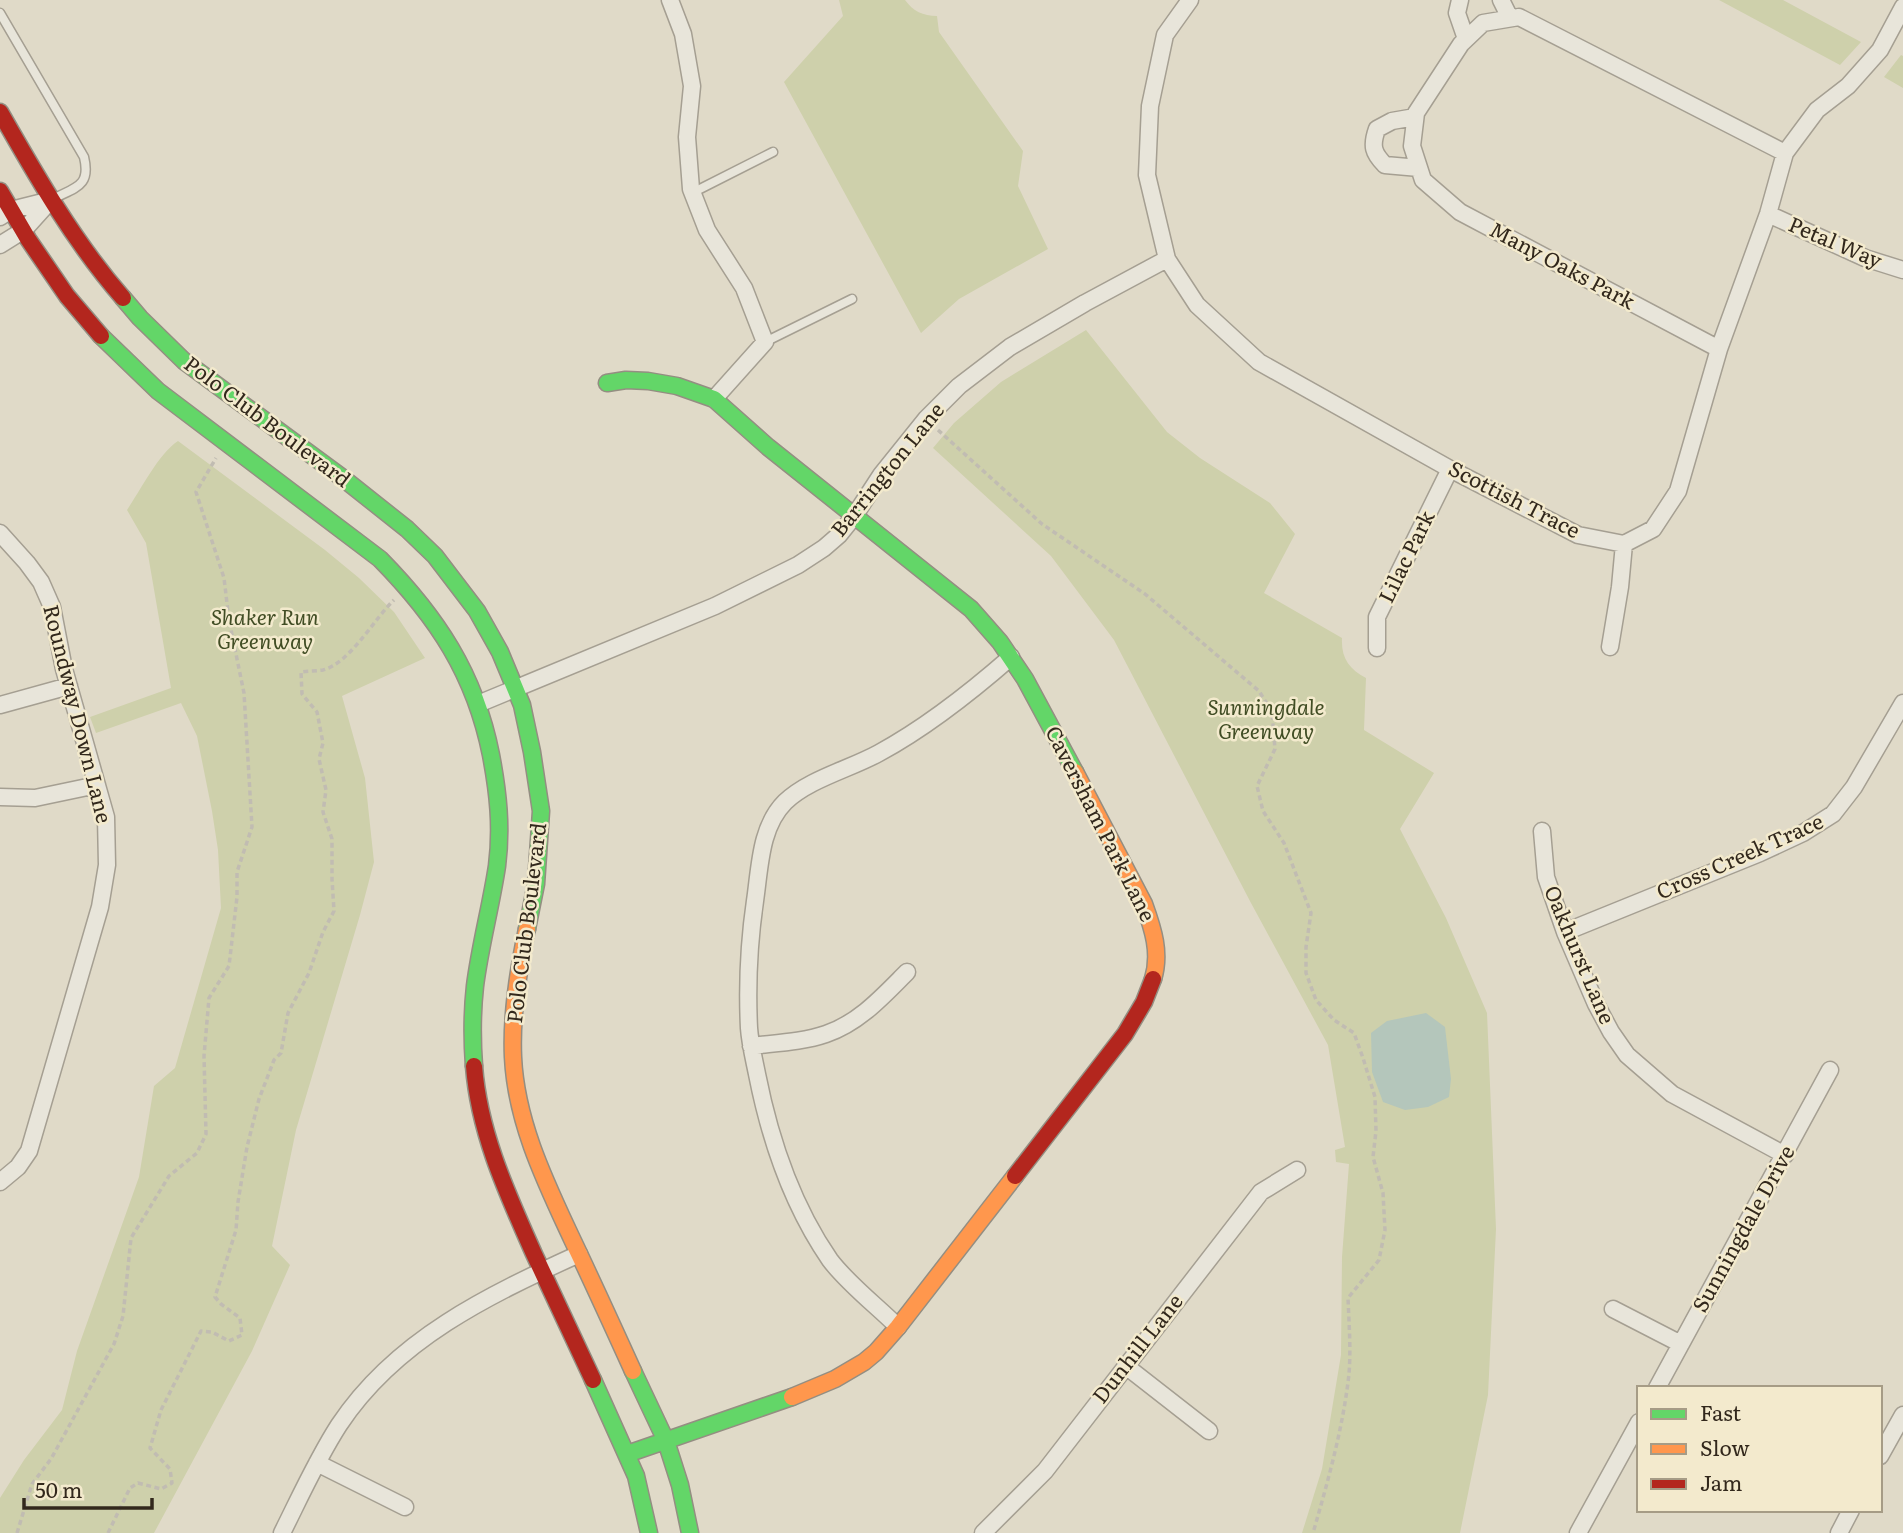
<svg xmlns="http://www.w3.org/2000/svg" width="1903" height="1533" font-family="Literata,serif">
  <style>
    .green { fill: #ced0ab }
    .water { fill: #b4c6bb }
    .lines { fill: none; stroke-linecap: round; stroke-linejoin: round }
    .lane-casing { stroke: #a59f92; stroke-width: 11 }
    .street-casing { stroke: #a59f92; stroke-width: 19 }
    .fast-casing { stroke: #948e82; stroke-width: 19 }
    .slow-casing { stroke: #948e82; stroke-width: 19 }
    .jam-casing { stroke: #948e82; stroke-width: 19 }
    .path { stroke: #c1bcb2; stroke-width: 3.5; stroke-dasharray: 5 3.5; stroke-linecap: butt }
    .lane { stroke: #e8e5da; stroke-width: 8 }
    .street { stroke: #e8e5da; stroke-width: 16 }
    .fast { stroke: #63d668; stroke-width: 16 }
    .slow { stroke: #ff974d; stroke-width: 16 }
    .jam { stroke: #b3261e; stroke-width: 16 }
    .labels { text-anchor: middle; stroke-width: 5; stroke-linejoin: round; paint-order: stroke }
    .street-label { font-size: 21px; fill: #32281c; stroke: #f3eacd }
    .park-label { font-size: 21px; font-style: italic; fill: #414d24; stroke: #f3eacd }
  </style>
  <rect width="100%" height="100%" fill="#e0dac8"/>
  <path class="green" d="M839,0H905C913,11 923,16 937,16L939,32L1023,151L1018,186L1048,249L959,299L921,333L784,82L843,16Z
    M1719,0H1783L1861,42L1840,65Z
    M1901,55L1903,56V88L1884,77Z
    M1086,330L1167,432L1200,458L1270,503L1295,534L1264,593L1342,638C1341,658 1349,669 1366,678L1364,730L1434,773L1400,829L1446,918L1487,1013L1496,1229L1488,1395L1460,1533H1302L1322,1469L1341,1355L1342,1257L1349,1164L1336,1162L1335,1150L1345,1147L1328,1045L1251,903L1114,640L1051,556L933,448L954,423L1001,382Z
    M178,441L325,550L359,578L394,612L425,658L342,696L365,778L374,862L360,915L296,1130L272,1246L290,1265L252,1351L154,1533H0V1498L24,1460L62,1410L77,1351L139,1177L154,1086L175,1068L221,908L218,850L212,811L197,736L181,703L96,733L90,717L171,688L146,543L127,510C140,491 159,453 178,441Z"/>
  <path class="water" d="M1426,1013L1445,1027L1451,1079L1449,1097L1428,1107L1405,1110L1383,1102L1372,1072L1371,1033L1387,1021Z"/>
  <g class="lines">
    <g class="lane-casing">
      <path id="lane" d="M0,13L84,157C91,186 76,187 53,199
        M692,193L773,152
        M765,342L852,299"/>
    </g>
    <g class="street-casing">
      <path id="street" d="M670,0L683,34L692,86L687,137L691,189L707,230L744,288L765,342L714,399
        M1190,0L1165,35L1150,106L1147,175L1167,259L1197,305L1259,362L1450,469L1578,535L1624,544L1653,529L1678,491L1719,349L1768,214L1785,153L1817,110L1848,86L1880,50L1903,7
        M1460,0L1457,13L1466,39
        M1501,0L1510,18
        M1415,117L1392,121L1377,129C1371,146 1373,153 1385,165L1419,168
        M1768,214L1865,258L1903,270
        M0,217L11,210L51,200
        M0,245L24,230L51,200
        M1719,349L1460,212L1423,180L1412,146L1416,113L1461,44L1483,23L1519,17L1785,153
        M0,533L27,563L41,582L52,607L64,669L106,817L107,865L100,907L29,1151L18,1167L0,1182
        M1610,647L1620,587L1624,544
        M1377,648V617L1450,469
        M478,704L715,606L798,565L824,548L839,535L855,515L881,475L926,419L959,386L1010,347L1085,303L1167,259
        M0,705L69,686
        M0,797L35,798L97,785
        M1542,831L1546,877L1565,932L1596,1004L1611,1032L1627,1055L1672,1094L1785,1155
        M1565,932L1760,853L1803,833L1833,814L1854,787L1903,703
        M751,1046C776,1043 803,1042 826,1034C859,1023 883,996 907,972
        M1613,1309L1681,1344
        M898,1327C877,1306 848,1284 830,1260C792,1205 770,1140 757,1074C754,1059 750,1043 749,1028C747,986 749,942 755,901C760,867 760,827 785,802C809,779 850,769 879,753C927,727 971,692 1011,657
        M1127,1367L1209,1431
        M1657,1388L1830,1070
        M1880,1456L1903,1415
        M317,1463L405,1507
        M282,1533C300,1497 317,1459 339,1425C396,1339 489,1295 579,1254
        M983,1533L1045,1471L1261,1192L1297,1170
        M1578,1533L1639,1422
        M1839,1533L1851,1510"/>
    </g>
    <g class="fast-casing">
      <path id="fast" d="M123,298L140,318L184,361L344,479L407,529L435,556L477,611L500,652L522,705L532,752L541,811L536,884L527,929
        M101,336L158,391L380,559C437,617 475,674 491,755C498,792 502,827 497,866C491,906 480,946 475,986C472,1013 472,1039 474,1066
        M607,383L626,380L648,381L677,386L714,399L768,447L971,609L1000,642L1025,679L1075,772
        M633,1371L666,1441L680,1485L690,1533
        M593,1380L636,1476L649,1533
        M627,1454L792,1397"/>
    </g>
    <g class="slow-casing">
      <path id="slow" d="M1075,772L1144,904C1153,929 1161,953 1153,979
        M527,929C518,971 511,1014 513,1057C516,1122 545,1181 572,1239C593,1283 613,1327 633,1371
        M792,1397L835,1379L864,1362L876,1352L898,1327L1015,1176"/>
    </g>
    <g class="jam-casing">
      <path id="jam" d="M0,112C37,177 74,242 123,298
        M0,191L28,239L67,296L101,336
        M474,1066C479,1133 507,1193 534,1254C554,1296 573,1338 593,1380
        M1015,1176L1125,1034L1144,1002L1153,979"/>
    </g>
    <path class="path" d="M938,430L1042,524L1145,594L1259,691L1272,712L1275,749L1257,786L1263,811L1284,843L1311,913L1306,947V973L1316,1000L1334,1020L1354,1033L1363,1058L1375,1097L1376,1131L1373,1157L1383,1193L1385,1230L1379,1260L1348,1298C1349,1323 1351,1349 1349,1374C1343,1428 1328,1481 1313,1533
      M17,1533L32,1484L51,1459L114,1344L123,1316L131,1238L169,1176L197,1153L206,1134L204,1056L209,998L229,966L237,897V872L252,827L244,693L229,620L224,578L196,492L216,458
      M108,1533L130,1488L138,1483L161,1489L172,1483L170,1469L150,1448L161,1410L201,1331L212,1332L229,1341L242,1335L240,1318L221,1304L215,1297L236,1230L238,1202L247,1147L259,1099L274,1060L281,1053L288,1013L309,973L323,932L334,911L332,879V839L323,812L326,790L319,759L323,743L317,712L302,694L301,672C308,671 316,671 323,670C350,663 374,619 394,600"/>
    <use href="#lane" class="lane"/>
    <use href="#street" class="street"/>
    <use href="#fast" class="fast"/>
    <use href="#slow" class="slow"/>
    <use href="#jam" class="jam"/>
  </g>
  <g class="labels">
    <g class="street-label">
      <text transform="translate(1835 243) rotate(23)" y="7">Petal Way</text>
      <text transform="translate(1562 266) rotate(28)" y="7">Many Oaks Park</text>
      <text transform="translate(267 422) rotate(37)" y="7">Polo Club Boulevard</text>
      <text transform="translate(888 470) rotate(-51)" y="7">Barrington Lane</text>
      <text transform="translate(1514 500) rotate(27)" y="7">Scottish Trace</text>
      <text transform="translate(1407 557) rotate(-64)" y="7">Lilac Park</text>
      <text transform="translate(77 714) rotate(76)" y="7">Roundway Down Lane</text>
      <text transform="translate(1100 824) rotate(63)" y="7">Caversham Park Lane</text>
      <text transform="translate(1740 857) rotate(-24)" y="7">Cross Creek Trace</text>
      <text transform="translate(527 923) rotate(-83)" y="7">Polo Club Boulevard</text>
      <text transform="translate(1579 955) rotate(67)" y="7">Oakhurst Lane</text>
      <text transform="translate(1744 1229) rotate(-61)" y="7">Sunningdale Drive</text>
      <text transform="translate(1138 1349) rotate(-52)" y="7">Dunhill Lane</text>
    </g>
    <g class="park-label">
      <text x="265" y="625">Shaker Run<tspan x="265" dy="24">Greenway</tspan></text>
      <text x="1266" y="715">Sunningdale<tspan x="1266" dy="24">Greenway</tspan></text>
    </g>
  </g>
  <rect x="1637" y="1386" width="245" height="126" fill="#f3eacd" stroke="#a69c86" stroke-width="2"/>
  <rect x="1651" y="1409" width="35" height="10" fill="#63d668" stroke="#a69c86" stroke-width="2"/>
  <text x="1700" y="1421" font-size="21" fill="#32281c">Fast</text>
  <rect x="1651" y="1444" width="35" height="10" fill="#ff974d" stroke="#a69c86" stroke-width="2"/>
  <text x="1700" y="1456" font-size="21" fill="#32281c">Slow</text>
  <rect x="1651" y="1479" width="35" height="10" fill="#b3261e" stroke="#a69c86" stroke-width="2"/>
  <text x="1700" y="1491" font-size="21" fill="#32281c">Jam</text>
  <path d="M24 1498v10h128v-10" fill="none" stroke="#32281c" stroke-width="3.5"/>
  <text x="35" y="1498" font-size="21" fill="#32281c" stroke="#f3eacd" stroke-width="5" paint-order="stroke">50 m</text>
</svg>
